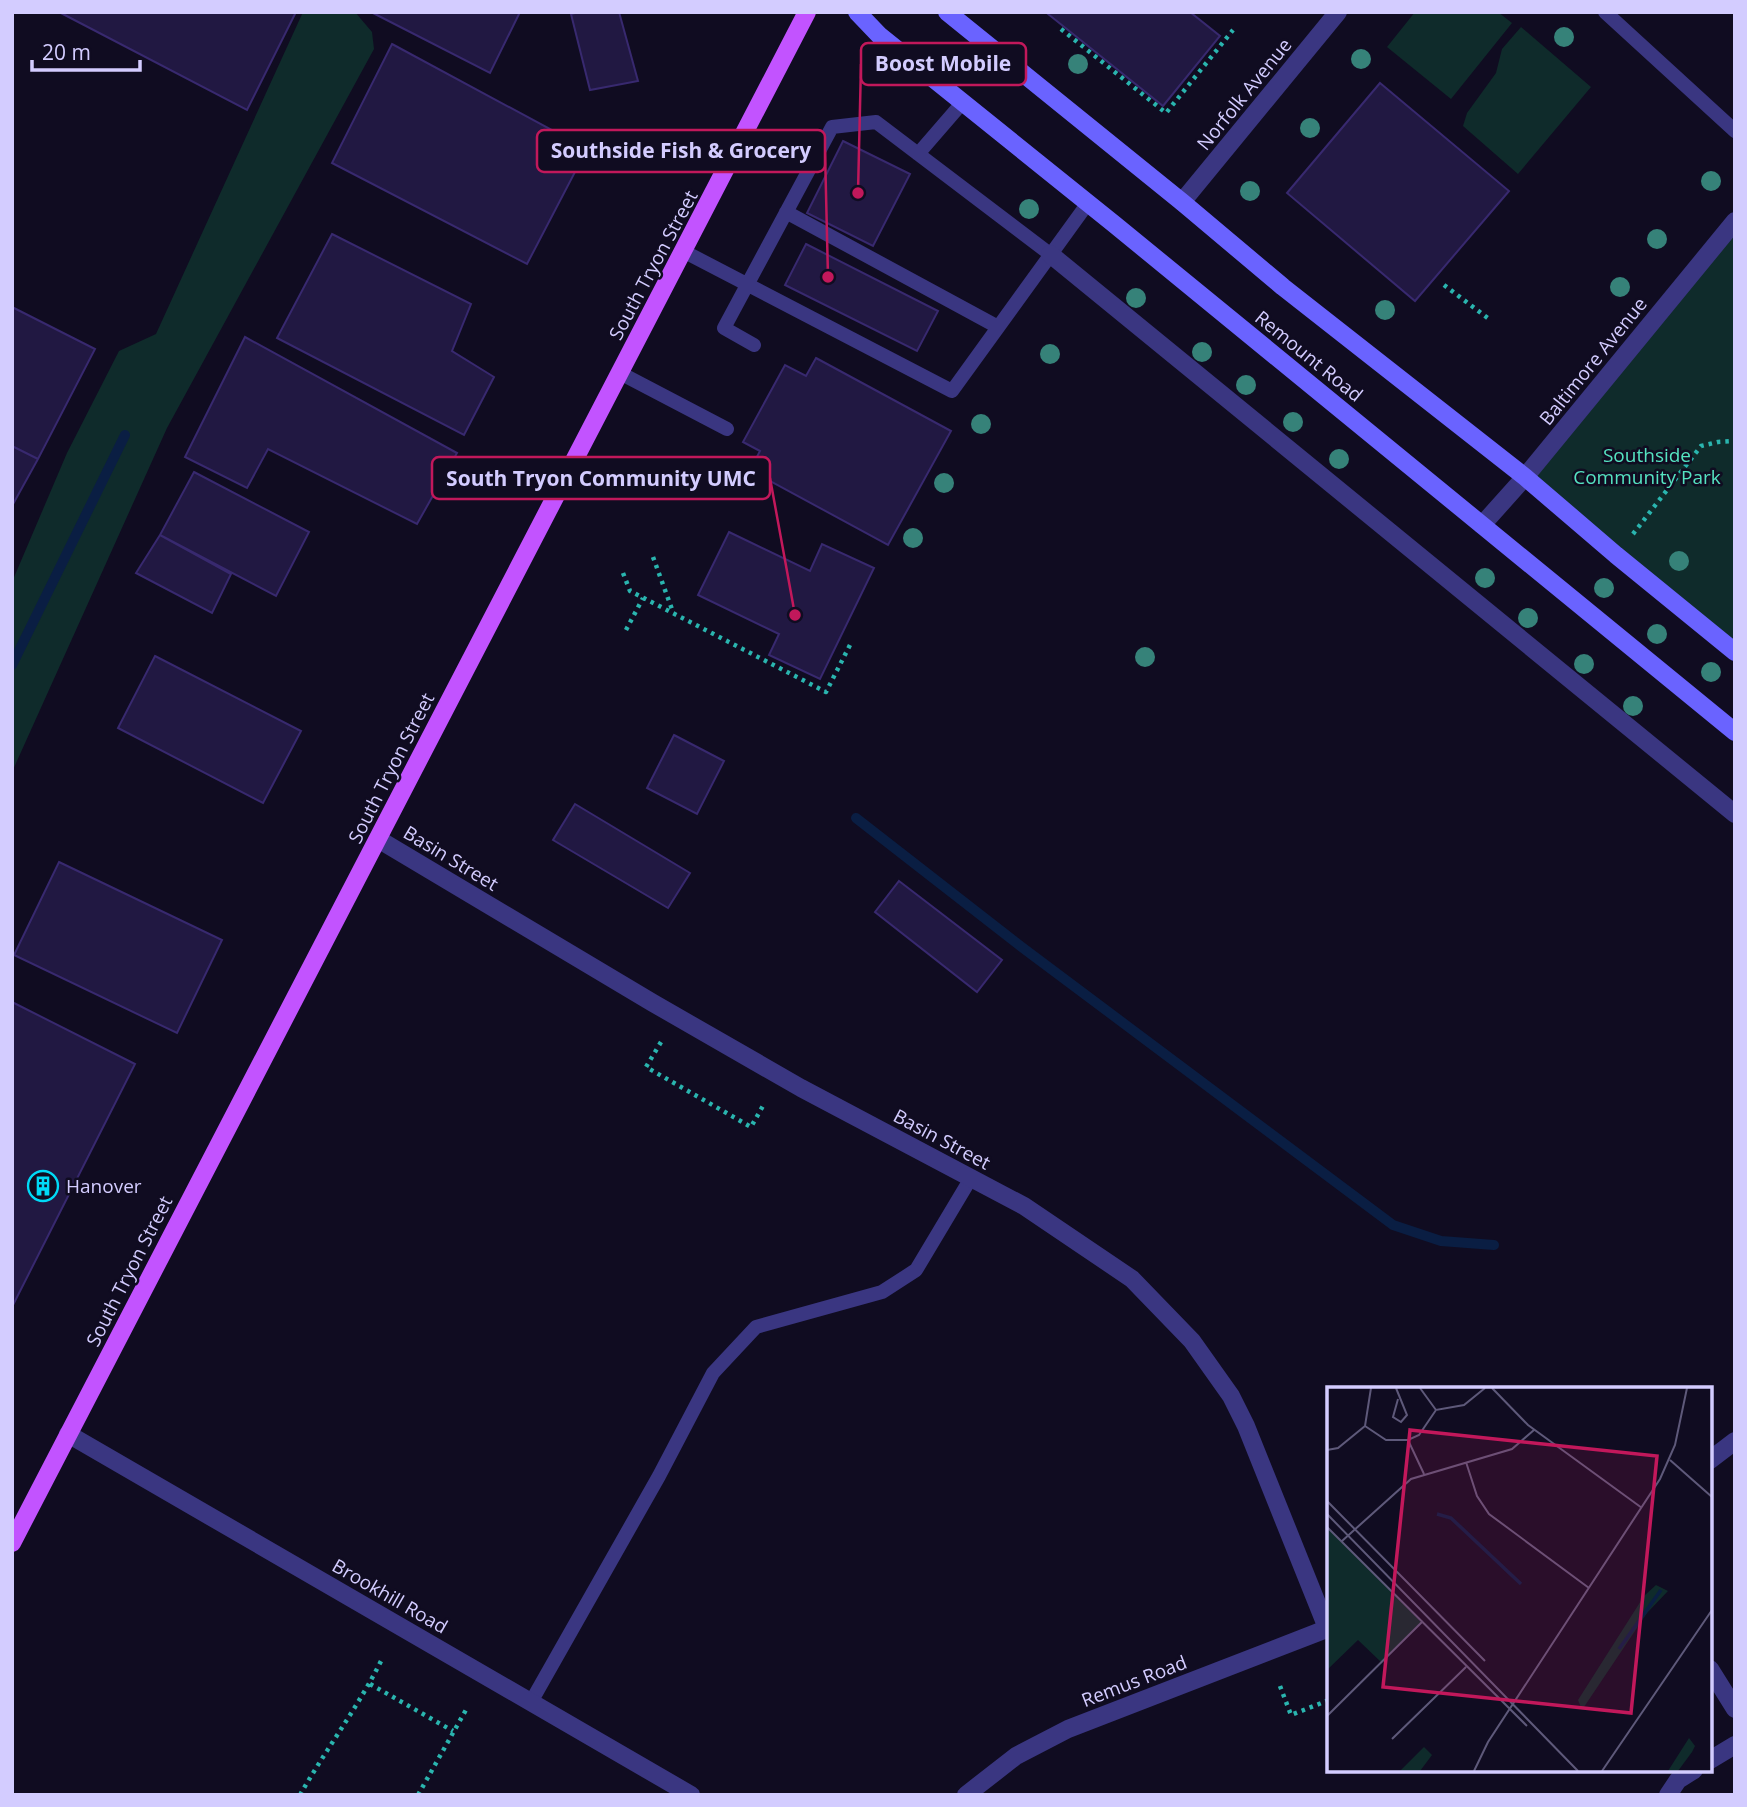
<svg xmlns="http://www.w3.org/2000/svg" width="1747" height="1807" font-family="'Open Sans',sans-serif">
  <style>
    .green { fill: #0f2b2b }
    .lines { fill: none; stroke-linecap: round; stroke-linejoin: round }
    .stream { stroke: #0a1e43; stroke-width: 10 }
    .building { fill: #211842; stroke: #38296f; stroke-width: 2 }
    .path { stroke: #2ab5af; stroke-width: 4.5; stroke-dasharray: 3.5 5; stroke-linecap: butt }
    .lane { stroke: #3a3681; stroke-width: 14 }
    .street { stroke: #3a3681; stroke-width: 18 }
    .secondary { stroke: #6a63ff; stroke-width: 18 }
    .primary { stroke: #c253ff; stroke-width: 18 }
    .tree { fill: #368279 }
    .labels { text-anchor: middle; stroke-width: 5; stroke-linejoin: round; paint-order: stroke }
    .street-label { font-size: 19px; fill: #d3ccff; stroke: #100c21 }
    .park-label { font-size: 19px; fill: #55e2c1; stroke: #100c21 }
    .poi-label { font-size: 19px; fill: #d3ccff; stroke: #100c21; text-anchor: start }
    .inset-river { fill: none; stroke: #0a1e43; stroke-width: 3.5 }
    .inset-road { fill: none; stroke: #5e597a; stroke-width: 2 }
    .view { fill: #c2185b; fill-opacity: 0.15; stroke: #c2185b; stroke-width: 3.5 }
    .inset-edge { fill: none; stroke: #d3ccff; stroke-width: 3.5 }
    .leader { fill: none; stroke: #c2185b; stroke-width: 2.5 }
    .callout-dot { fill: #c2185b; stroke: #100c21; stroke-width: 2.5 }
    .callout { fill: #100c21; stroke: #c2185b; stroke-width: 2.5 }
    .callout-label { font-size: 21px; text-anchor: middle; font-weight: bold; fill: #d3ccff }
  </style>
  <rect width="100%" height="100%" fill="#100c21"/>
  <path class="green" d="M303,12H355L372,32L374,49L167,428L12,772V582L67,453L119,351L156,334Z
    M1415,12H1498L1512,23L1451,99L1387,47Z
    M1521,27L1591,87L1518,174L1463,126L1467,113L1496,73L1502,49Z
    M1735,221V652L1525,477Z"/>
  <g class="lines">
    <path class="stream" d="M12,665L125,435
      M856,818L1023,948L1393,1225L1441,1241L1494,1245"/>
  </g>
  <path class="building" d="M59,12H296L247,110Z
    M371,12H520L490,73Z
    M579,12H619L638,81L590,90L571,14Z
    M1050,12H1190L1220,36L1163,106L1048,14Z
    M392,44L587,149L527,264L332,163Z
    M1380,83L1509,191L1415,301L1287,193Z
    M843,141L910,174L873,246L807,213Z
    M332,234L471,304L452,351L494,377L464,435L277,338Z
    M806,244L938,311L917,351L785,285Z
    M12,307L95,349L38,459L12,446Z
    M245,337L457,453L417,524L268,449L247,488L185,457Z
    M816,358L951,431L888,545L750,470L760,451L743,442L785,365L806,376Z
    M12,446L38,459L12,506Z
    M194,472L309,532L276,596L160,535Z
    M729,532L810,571L822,544L874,568L820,679L769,655L779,634L698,595Z
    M160,535L231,574L212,613L136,573Z
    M155,656L301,731L263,803L118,728Z
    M674,735L724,761L697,814L647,788Z
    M575,804L690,873L668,908L553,840Z
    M59,862L222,940L177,1033L14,955Z
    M899,881L1002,960L977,992L875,912Z
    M12,1002L135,1064L12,1307Z"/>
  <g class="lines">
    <path class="path" d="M1061,29L1166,113L1233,30
      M1444,285L1489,319
      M1633,534L1701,446L1718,442L1735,441
      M653,557L673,612
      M623,573L630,591L826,692L850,645
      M626,630L643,598
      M661,1042L646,1067L751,1127L764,1104
      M370,1684L453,1731
      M1280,1686L1291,1715L1329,1700
      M300,1795C326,1749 359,1706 382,1659
      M418,1795L467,1708"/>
    <path class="lane" d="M1605,12L1735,131
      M918,154L963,102
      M786,212L998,327
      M683,251L952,391L1088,203
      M754,345L724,328L832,127L876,122L1050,254
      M620,373L727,429
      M531,1702L659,1476L713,1373L756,1327L882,1292L916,1270L971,1178"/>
    <path class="street" d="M1182,202L1338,12
      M1050,254L1735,814
      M1482,525L1525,477L1735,221
      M378,839L653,1003L801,1088L1024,1206L1132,1279L1192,1341L1231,1396L1246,1426L1327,1628
      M68,1434L691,1795
      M1710,1460L1735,1441
      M1710,1669L1735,1709
      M1710,1760L1735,1745
      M966,1795L1016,1756L1068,1729L1329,1628
      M1668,1795L1678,1780L1694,1770"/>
    <path class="secondary" d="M857,12L879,35L1114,224L1735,732
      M947,12L1182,202L1283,287L1525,477L1616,555L1735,652"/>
    <path class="primary" d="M12,1543L807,12"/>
  </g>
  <g class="tree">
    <circle cx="1564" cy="37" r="10"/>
    <circle cx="1361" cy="59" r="10"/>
    <circle cx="1078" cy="64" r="10"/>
    <circle cx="1310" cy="128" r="10"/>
    <circle cx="1711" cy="181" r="10"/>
    <circle cx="1250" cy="191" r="10"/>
    <circle cx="1029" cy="209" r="10"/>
    <circle cx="1657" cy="239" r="10"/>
    <circle cx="1620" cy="287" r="10"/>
    <circle cx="1136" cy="298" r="10"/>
    <circle cx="1385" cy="310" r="10"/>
    <circle cx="1202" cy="352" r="10"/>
    <circle cx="1050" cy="354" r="10"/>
    <circle cx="1246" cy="385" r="10"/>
    <circle cx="1293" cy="422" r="10"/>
    <circle cx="981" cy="424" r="10"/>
    <circle cx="1339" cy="459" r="10"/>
    <circle cx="944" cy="483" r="10"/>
    <circle cx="913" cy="538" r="10"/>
    <circle cx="1679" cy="561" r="10"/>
    <circle cx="1485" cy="578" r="10"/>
    <circle cx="1604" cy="588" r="10"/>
    <circle cx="1528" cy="618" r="10"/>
    <circle cx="1657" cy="634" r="10"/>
    <circle cx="1145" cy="657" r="10"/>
    <circle cx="1584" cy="664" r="10"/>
    <circle cx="1711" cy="672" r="10"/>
    <circle cx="1633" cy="706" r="10"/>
  </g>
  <defs>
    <g id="building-ring" transform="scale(1.575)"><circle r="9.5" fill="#100c21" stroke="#00daf7" stroke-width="1.5"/><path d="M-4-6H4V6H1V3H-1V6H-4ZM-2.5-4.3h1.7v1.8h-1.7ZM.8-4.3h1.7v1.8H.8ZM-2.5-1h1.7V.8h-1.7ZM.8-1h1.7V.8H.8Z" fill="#00daf7"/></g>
  </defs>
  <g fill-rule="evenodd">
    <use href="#building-ring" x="43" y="1186"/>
  </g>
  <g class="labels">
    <g class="street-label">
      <text transform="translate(1244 94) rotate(-51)" y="7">Norfolk Avenue</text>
      <text transform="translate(653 265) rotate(-62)" y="7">South Tryon Street</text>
      <text transform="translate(1309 356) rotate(39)" y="7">Remount Road</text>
      <text transform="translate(1593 361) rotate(-51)" y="7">Baltimore Avenue</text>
      <text transform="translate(391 768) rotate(-63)" y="7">South Tryon Street</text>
      <text transform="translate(451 858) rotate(31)" y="7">Basin Street</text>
      <text transform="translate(942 1139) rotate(28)" y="7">Basin Street</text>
      <text transform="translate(129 1271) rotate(-63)" y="7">South Tryon Street</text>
      <text transform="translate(390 1596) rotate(30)" y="7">Brookhill Road</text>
      <text transform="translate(1134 1681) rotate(-21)" y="7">Remus Road</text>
    </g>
    <g class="park-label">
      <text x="1647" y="462">Southside<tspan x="1647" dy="22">Community Park</tspan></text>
    </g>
    <g class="poi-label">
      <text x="66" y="1193">Hanover</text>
    </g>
  </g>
  <g transform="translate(1327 1387)">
    <rect width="385" height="385" fill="#100c21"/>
    <path d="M0,140L94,235L54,275L31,253L0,283ZM329,198L341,204L320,226L255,323L251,313L317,209ZM362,351L368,359L365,365L351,384H341ZM97,360L105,368L93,384H73Z" fill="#0f2b2b"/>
    <path class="inset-river" d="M110,127L124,131L194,197M292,262L334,203"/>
    <path class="inset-road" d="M69,1L80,28L74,35L66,30L71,12M93,1L109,23L137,18L158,1M165,1L201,38L315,121M38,39L59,53H81L92,48L109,23M81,53L97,87M0,63L11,61L38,39L44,1M343,73L385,110M139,75L150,109L162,127L262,201M0,114L158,274M0,127L251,384M0,140L200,339M15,154L84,92L185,62L207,43M0,329L96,234M65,352L139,280M147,384L161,355L333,92L348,58L360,1M275,384L385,223"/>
    <path class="view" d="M83,43L330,69L304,326L56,300Z"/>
    <rect width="385" height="385" class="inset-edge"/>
  </g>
  <path class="leader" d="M858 193L861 64M828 277L825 151M795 615L770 478"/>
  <g class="callout-dot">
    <circle cx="858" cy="193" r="7"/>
    <circle cx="828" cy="277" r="7"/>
    <circle cx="795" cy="615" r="7"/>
  </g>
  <g class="callout">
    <rect x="861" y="43" width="165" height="42" rx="7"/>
    <rect x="537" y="130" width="288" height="42" rx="7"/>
    <rect x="432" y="457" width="338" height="42" rx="7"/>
  </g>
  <g class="callout-label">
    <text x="943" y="71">Boost Mobile</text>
    <text x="681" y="158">Southside Fish &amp; Grocery</text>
    <text x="601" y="486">South Tryon Community UMC</text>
  </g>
  <rect width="1747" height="1807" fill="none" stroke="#d3ccff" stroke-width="28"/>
  <path d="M32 60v10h108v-10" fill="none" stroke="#d3ccff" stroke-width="3.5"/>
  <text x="42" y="60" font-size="21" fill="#d3ccff" stroke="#100c21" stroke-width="5" paint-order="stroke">20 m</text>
</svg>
